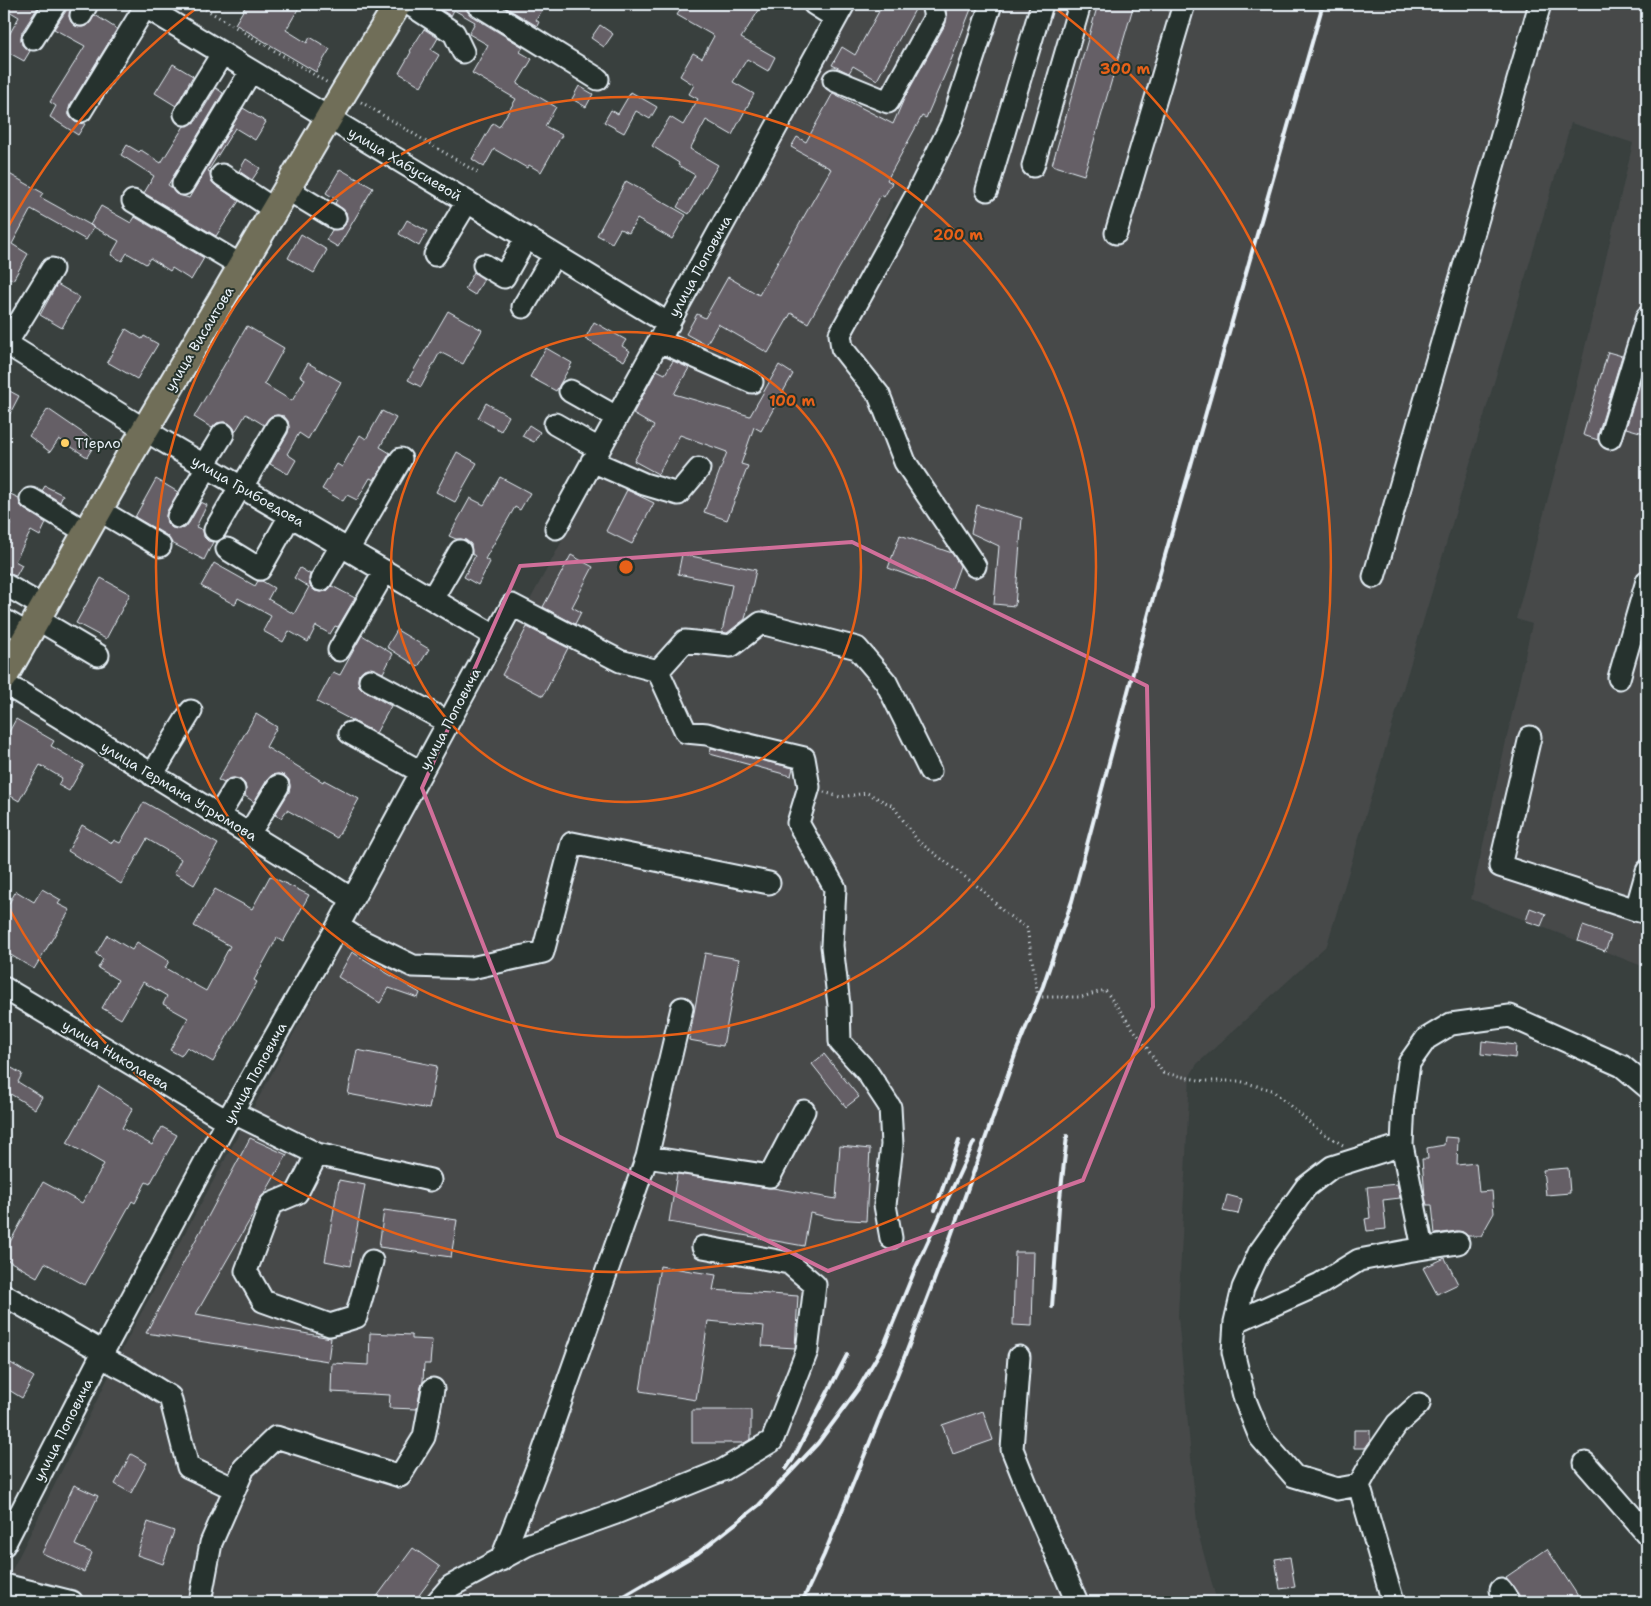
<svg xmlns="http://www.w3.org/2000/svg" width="1651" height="1606" font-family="'Shantell Sans',sans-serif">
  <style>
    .built { fill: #46494a; fill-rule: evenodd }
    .building { fill: #655e66; stroke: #e8f1f8 }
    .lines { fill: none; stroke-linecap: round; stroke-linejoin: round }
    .minor-casing { stroke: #e8f1f8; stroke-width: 25 }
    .major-casing { stroke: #e8f1f8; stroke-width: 30 }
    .path { stroke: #e8f1f8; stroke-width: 3; stroke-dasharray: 1 4; stroke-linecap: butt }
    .minor { stroke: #26332d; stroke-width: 21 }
    .major { stroke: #706e59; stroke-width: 26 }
    .rail { stroke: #e8f1f8; stroke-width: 4 }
    .marked { fill: none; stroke: #d16f9a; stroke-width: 4; stroke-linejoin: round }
    .ring { fill: none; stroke: #e86118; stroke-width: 2.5 }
    .poi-dot { fill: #ffd166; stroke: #26332d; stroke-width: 2 }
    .labels { text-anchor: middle; stroke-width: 4; stroke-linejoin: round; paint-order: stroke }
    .street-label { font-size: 14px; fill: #e8f1f8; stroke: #26332d }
    .poi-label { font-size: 14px; fill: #e8f1f8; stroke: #26332d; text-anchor: start }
    .centre { fill: #e86118; stroke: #26332d; stroke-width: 2.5 }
    .ring-label { font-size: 15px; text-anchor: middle; font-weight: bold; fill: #e86118; stroke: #26332d; stroke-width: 4; stroke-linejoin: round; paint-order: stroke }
  </style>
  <rect width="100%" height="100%" fill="#39403e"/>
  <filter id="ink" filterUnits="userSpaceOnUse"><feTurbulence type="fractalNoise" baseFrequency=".02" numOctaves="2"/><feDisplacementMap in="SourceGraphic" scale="10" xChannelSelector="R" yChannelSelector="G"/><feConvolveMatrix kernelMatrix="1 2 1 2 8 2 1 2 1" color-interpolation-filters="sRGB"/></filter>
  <g filter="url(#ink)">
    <path class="built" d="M852,4H971L940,86L973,4H1647V968L1471,899L1532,624L1516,619L1562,445L1633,143L1571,123L1327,945L1197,1064L1190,1076L1178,1316L1198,1533L1217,1602H4V1586L132,1330L676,332ZM894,201L906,206L861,284Z"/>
    <path class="building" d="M4,4H40L22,32L21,38L22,45L30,51L24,61L4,50V44L19,17L4,8Z
      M67,4H73L69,16L71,22L75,26L81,27L87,26L95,15L117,29L70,105L68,113L70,117L75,122L85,124L78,135L50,117L56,106L50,102L85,46L54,29L66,11Z
      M247,4H301L286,30L307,43L310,37L330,49L316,72L235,24Z
      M439,4H465L466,9L470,15L523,47L520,52L532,59L517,84L556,107L545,126L562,135L541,172L529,165L527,168L494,149L484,167L472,159L493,123L499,127L516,99L472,73L488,45L469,34L475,22L454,10L451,16L437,7Z
      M500,4H546L536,20L539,22L537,26Z
      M684,4H763L741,38L775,57L768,71L747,59L733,82L754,94L732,135L706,120L690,149L718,165L689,214L677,207L695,175L678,165L679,163L652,146L670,117L683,125L698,99L689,94L694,85L680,76L693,53L702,58L714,36L677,15Z
      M883,4H918L877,80L853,66L849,73L832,65L842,47L855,55Z
      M949,4H973L952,58L926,118L922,116L887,180L892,183L884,197L881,195L808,323L791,313L768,353L718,324L706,345L686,334L697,314L705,318L728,277L759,295L831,169L791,147L797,137L806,142L833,93L893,124L904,99L946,23V11Z
      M1098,4H1134L1084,175L1052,165Z
      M600,25L613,34L604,47L591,38Z
      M424,29L438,38L431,50L439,55L421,86L399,73L411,52L410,51Z
      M173,64L193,76L176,106L155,93Z
      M579,86L593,94L586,107L572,99Z
      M216,88L223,93L168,185L171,187L176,194L189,198L243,108L266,122L255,140L235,128L208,171L210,172L211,180L215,185L239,201L216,236L144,193L154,176L121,155L127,145L139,152L141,150L161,163L184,126L190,125L196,121Z
      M631,92L657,107L650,119L636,111L624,133L604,122L611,110L618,114Z
      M246,159L260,168L252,180L239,171Z
      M340,169L373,188L338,247L326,240L332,230L341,229L345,225L347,218L346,212L335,203L337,200L326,193Z
      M4,171L43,193L40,197L94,227L86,240L31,209L12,244L28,254L13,280L4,275Z
      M626,181L686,215L672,239L637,219L629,233L620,229L612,243L597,235Z
      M101,206L131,223L135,217L204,258L191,280L172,268L170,271L150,258L146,264L127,253L122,261L111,255L119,241L90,225Z
      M407,220L427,231L419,246L399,234Z
      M301,234L327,250L314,273L288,258Z
      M474,272L484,279L475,295L465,289Z
      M57,284L79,297L62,328L40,315Z
      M448,311L482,330L463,364L440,352L421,387L408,380Z
      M594,322L626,340L622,346L630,351L624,361L585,339Z
      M247,326L284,348L264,384L292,401L305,379L300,376L308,363L341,382L308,439L299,433L287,454L296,460L288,474L270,464L288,433L289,428L288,421L284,416L278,415L271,416L264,425L246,414L235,432L234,428L229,423L224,422L217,423L212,428L194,417Z
      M126,329L142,339L144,336L158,344L137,379L107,362Z
      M546,348L572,363L556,391L530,377Z
      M1608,352L1622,356L1598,434V440L1583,435Z
      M673,361L689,368L674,394L750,416L779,365L793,374L761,431L754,427L741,464L748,466L727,520L704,512L727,452L680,435L658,474L634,461L654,426L633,414L657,370L665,374Z
      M1646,364H1647V434L1626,428Z
      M4,388L19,396L4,425Z
      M486,403L509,416L501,431L478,418Z
      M48,409L96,442L87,457L59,439L50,452L29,436Z
      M382,411L396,418L380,447L390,453L374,480L370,478L357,500L347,495L343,501L322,489L337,464L342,467L360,435L366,439Z
      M529,425L540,432L534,442L522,436Z
      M457,452L477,463L455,502L436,492Z
      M500,477L530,493L520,510L515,507L485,559L490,562L478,585L464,577L475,556L472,554L471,544L466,540L461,539H456L449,536L470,498L484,505Z
      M156,479L178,492L167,511L166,516L167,523L172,528L178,529L185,528L189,523L201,502L207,505L196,527L203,530L204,537L208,541L213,542L204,560L172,543L166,535L135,517Z
      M45,486L63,495L60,502L42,491Z
      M627,490L654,503L632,544L606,531Z
      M4,491L19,498L20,505L24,509L46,523L40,536L31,531L15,561L22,565L16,576L4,572V537L12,521L4,517Z
      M977,505L1022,518L1015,606L994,604L999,546L971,533Z
      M900,535L952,553L960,566L951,591L888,568Z
      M682,554L756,570L745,619L727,633L722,632L732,585L678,574Z
      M571,555L593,567L572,607L581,612L575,624L543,607Z
      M214,563L255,586L258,581H262L274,588L268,599L294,614L309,587L294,578L300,568L310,574L309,579L310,586L315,591L320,592L327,591L332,586L355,598L338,627L335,626L330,634L316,626L308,642L289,631L283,642L263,631L271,616L238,598L235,605L201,586Z
      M101,578L130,594L106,639L76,623Z
      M527,627L568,648L543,696L502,675Z
      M397,630L429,649L418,667L387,647Z
      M362,635L393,654L383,673L369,668L364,669L359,674L358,680L359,686L364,691L391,706L376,733L317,702L333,672L340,675Z
      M256,714L277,727L266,747L323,782L324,780L359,799L337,838L287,810L281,818L275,815L289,792L290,787L289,780L284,775L278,774L272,775L267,780L254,802L245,796L246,790L245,784L241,780L234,778L228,779L224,783L218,780Z
      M16,719L54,741L51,746L84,765L69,791L58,785L62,778L40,765L19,801L4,792V741Z
      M711,748L793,768L791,776L710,754Z
      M144,802L218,844L194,885L174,873L181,859L147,839L121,884L68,851L82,825L112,843L114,840L120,843Z
      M270,876L309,895L283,942L277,938L254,980L257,982L213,1062L187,1047L181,1056L170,1050L188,1018L163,1004L167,996L143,982L121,1019L102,1008L118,980L98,968L103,959L96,954L107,935L132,950L137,942L169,961L165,968L206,991L230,946L194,926L215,889L252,909Z
      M42,889L61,900L58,904L70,910L34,969L4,951V912L16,891L34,902Z
      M1530,908L1546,914L1541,926L1526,921Z
      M1583,926L1611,936L1605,951L1578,941Z
      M352,952L420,993L418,998L389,988L380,1003L338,977Z
      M705,953L739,959L723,1046L689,1040Z
      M1482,1041L1516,1045L1515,1058L1481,1054Z
      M357,1050L437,1066L429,1109L348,1094Z
      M824,1054L859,1097L846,1107L812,1064Z
      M10,1067L22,1074L18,1082L42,1097L35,1109L4,1090V1078Z
      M99,1086L133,1108L122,1128L152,1145L162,1127L177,1135L150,1184L146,1182L135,1203L132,1201L85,1285L45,1263L37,1277L4,1258V1253L43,1182L82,1203L89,1191L104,1164L67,1143Z
      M1445,1137L1458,1138L1457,1165L1476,1163L1479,1192L1492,1191L1494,1213L1481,1236H1468L1463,1232L1457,1231L1435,1234L1432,1205H1427L1425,1197L1422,1159H1428L1427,1148L1444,1145Z
      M250,1138L287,1155L265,1193L259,1199L255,1211L196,1314L331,1338L328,1361L146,1333Z
      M840,1146L870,1149L866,1221L835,1219L810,1213L804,1246L669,1222L677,1174L768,1188H773L836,1199Z
      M1568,1168L1570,1193L1546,1195L1543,1170Z
      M339,1180L365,1185L350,1266L325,1261Z
      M1397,1184L1400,1198L1383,1200L1386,1229L1367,1231L1365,1219L1370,1218L1367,1187Z
      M1227,1195L1242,1199L1238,1214L1223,1211Z
      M384,1210L457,1220L451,1257L379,1247Z
      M1015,1252H1034L1032,1326L1013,1325Z
      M1445,1258L1458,1284L1437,1294L1423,1268Z
      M660,1266L716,1275L713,1290L798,1296L795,1348L762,1346L764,1326L708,1321L696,1400L640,1391Z
      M370,1333L412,1335V1339L432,1340L430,1364H424L423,1381L421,1387L417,1409L389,1408L390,1395L331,1392L332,1363L369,1365Z
      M4,1359L34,1377L22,1398L4,1387Z
      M692,1410H751V1439L744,1443H692Z
      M983,1411L993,1440L953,1454L942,1425Z
      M1354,1430H1370V1441L1365,1448H1354Z
      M131,1454L147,1463L131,1493L115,1484Z
      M74,1485L98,1496L75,1545L92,1553L84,1572L42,1553Z
      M148,1522L174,1531L163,1564L137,1555Z
      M413,1548L440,1567L414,1602H373Z
      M1547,1549L1582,1602H1523L1511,1583L1506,1577Z
      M1290,1557L1295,1587L1280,1589L1275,1559Z"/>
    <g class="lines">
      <g class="minor-casing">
        <path id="minor" d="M141,4L669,324
          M409,4L454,33L463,52
          M477,4L598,79
          M814,4L836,18
          M81,15L87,4
          M33,39L55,4
          M834,80L888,102L935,17L932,4
          M81,111L145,7
          M185,114L222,54
          M1033,166L1080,4
          M222,175L275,210
          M183,184L251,71
          M287,189L335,218
          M987,190L1042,4
          M133,201L242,266
          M1116,233L1184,4
          M435,255L467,202
          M484,265L504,277L526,238
          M523,307L554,255
          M659,341L752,382
          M4,342L163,441L495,636
          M6,344L52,269
          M570,391L616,417
          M555,424L599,449
          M1610,438L1647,317
          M592,461L644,484L678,494L699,469
          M204,465L223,434
          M242,487L277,427
          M31,499L86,532
          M99,510L160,546
          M178,517L207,467
          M556,528L844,4
          M215,530L240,487
          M227,549L260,569L290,516
          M348,550L401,459
          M975,566L905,462L879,395L842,348L840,334L918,192L951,125L991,4
          M1374,577L1540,4
          M321,580L341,546
          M4,584L44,607
          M432,599L460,551
          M37,619L98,655
          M4,620L28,634
          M339,650L385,571
          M658,671L686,732L707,734L728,740L804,758L809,787L798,823L835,888L832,946L839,1005L840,1042L867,1072L890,1107L892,1145L885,1205L891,1238
          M1619,678L1647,581
          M370,680L448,722
          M4,685L19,692L296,863L352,899
          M350,733L421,772
          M1530,737L1500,866L1636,910
          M152,775L191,711
          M219,815L234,790
          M249,834L278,786
          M1647,871L1636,910L1647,913
          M338,926L358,939L413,966L471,968L543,952L572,843L769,883
          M4,988L227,1121
          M232,1112L317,1154L430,1180
          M317,1154L297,1193L271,1204L246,1271L263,1301L330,1325L356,1317L372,1261
          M647,1157L682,1008
          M1423,1248L1402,1145L1404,1101L1409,1063L1426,1039L1451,1024L1510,1016L1622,1066L1647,1087
          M4,1295L103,1352
          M1235,1322L1320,1284L1359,1260L1407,1251L1458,1243
          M101,1357L128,1371L170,1397L188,1467L235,1489
          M1019,1357L1012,1449L1032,1499L1077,1602
          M1585,1463L1647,1534
          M1359,1485L1375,1456L1397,1424L1419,1404
          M4,1545L103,1352L227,1121L338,926L512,605L620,661L658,671L685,641L731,646L761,623L857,648L886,682L930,771
          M501,1560L542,1455L647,1157L770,1176L804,1111
          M4,1585L72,1602
          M1501,1590L1509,1602
          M200,1602L211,1543L244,1468L276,1437L400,1476L424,1437L433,1389
          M437,1602L451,1586L527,1545L616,1513L723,1470L772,1441L807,1351L815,1285L789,1263L703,1247
          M1393,1602L1359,1485L1337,1489L1294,1476L1260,1437L1245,1400L1233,1352L1235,1322L1243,1288L1259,1253L1306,1187L1332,1167L1402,1145"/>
      </g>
      <g class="major-casing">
        <path id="major" d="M4,677L130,455L344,92L398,4"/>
      </g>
      <path class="path" d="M197,4L328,83
        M361,102L478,173
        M824,792L840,797L867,793L893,806L918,841L981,889L1005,913L1027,928L1038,997H1082L1105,990L1145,1045L1163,1073L1204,1081H1239L1272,1090L1318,1130L1343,1145"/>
      <use href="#minor" class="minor"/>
      <use href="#major" class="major"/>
      <path class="rail" d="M935,1210L959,1141
        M1052,1307L1059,1207L1067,1136
        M786,1469L793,1459L847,1355
        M614,1602L698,1553L759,1505L818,1443L858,1389L884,1345L916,1267L974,1142
        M802,1602L824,1555L906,1353L948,1244L1016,1052L1043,986L1072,901L1154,594L1323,4"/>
    </g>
  </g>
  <path class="marked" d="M852,542L1147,686L1153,1007L1083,1180L828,1271L558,1136L422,788L520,566Z"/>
  <g class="ring">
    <circle cx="626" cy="567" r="235"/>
    <circle cx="626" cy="567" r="470"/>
    <path d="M6 231A705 705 0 0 1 202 4M1050 4A705 705 0 1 1 6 903"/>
  </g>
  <circle class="poi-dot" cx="65" cy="443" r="5"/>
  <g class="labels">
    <g class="street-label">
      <text transform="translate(405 164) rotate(31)" y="5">улица Хабусиевой</text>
      <text transform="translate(700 266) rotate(-61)" y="5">улица Поповича</text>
      <text transform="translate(199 339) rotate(-59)" y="5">улица Висаитова</text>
      <text transform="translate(248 491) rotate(30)" y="5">улица Грибоедова</text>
      <text transform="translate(450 719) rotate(-62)" y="5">улица Поповича</text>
      <text transform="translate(179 791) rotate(31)" y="5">улица Германа Угрюмова</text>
      <text transform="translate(116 1055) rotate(31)" y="5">улица Николаева</text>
      <text transform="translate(255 1073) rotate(-61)" y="5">улица Поповича</text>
      <text transform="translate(63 1430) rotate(-63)" y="5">улица Поповича</text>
    </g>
    <g class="poi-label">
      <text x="75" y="448">Т1ерло</text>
    </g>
  </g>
  <circle cx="626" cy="567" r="8" class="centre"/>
  <g class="ring-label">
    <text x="1125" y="74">300 m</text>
    <text x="958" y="240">200 m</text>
    <text x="792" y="406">100 m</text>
  </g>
  <rect width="1651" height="1606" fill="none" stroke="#26332d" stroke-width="20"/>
  <rect x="10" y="10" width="1631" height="1586" fill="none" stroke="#e8f1f8" stroke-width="2" filter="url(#ink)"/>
</svg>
